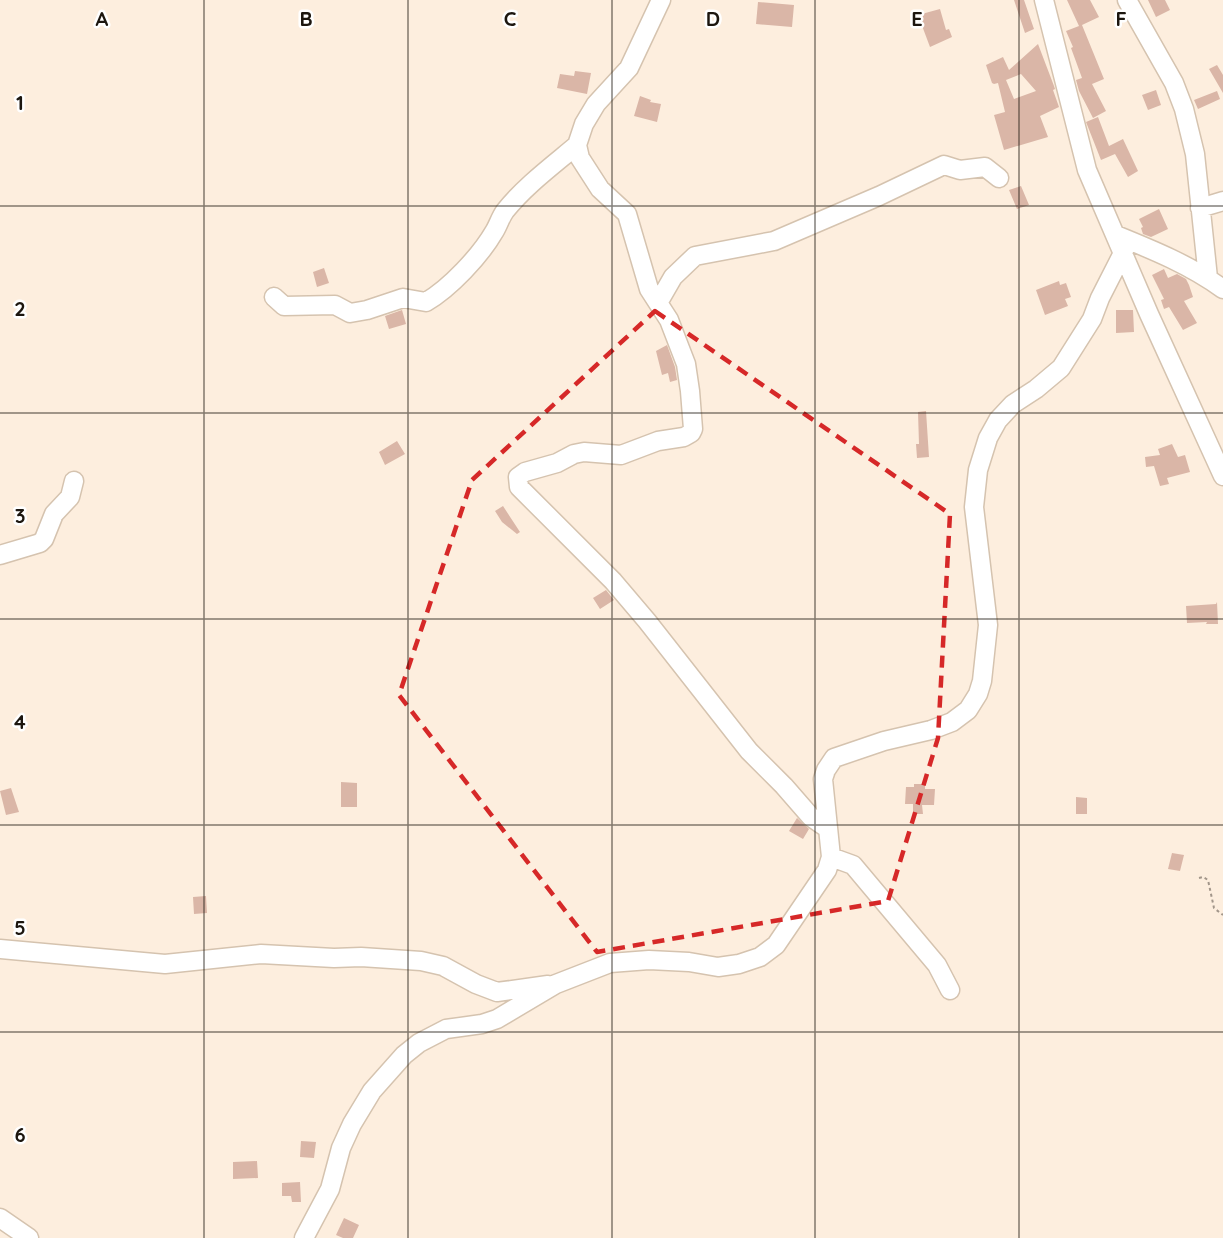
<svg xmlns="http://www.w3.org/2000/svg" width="1223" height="1238" font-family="Quicksand,sans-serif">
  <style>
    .building { fill: #dab6a7; fill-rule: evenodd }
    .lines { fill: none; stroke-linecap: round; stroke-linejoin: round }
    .minor-casing { stroke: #d5c3af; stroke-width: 21 }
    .path { stroke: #a2968a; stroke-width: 2; stroke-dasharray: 3 3; stroke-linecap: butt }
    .minor { stroke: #fff; stroke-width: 18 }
    .marked { fill: none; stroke: #d62828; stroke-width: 4.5; stroke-dasharray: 12 8; stroke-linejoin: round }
    .grid { fill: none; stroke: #1c160f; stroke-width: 1.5; stroke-opacity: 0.55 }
    .grid-label { font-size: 20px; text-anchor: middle; font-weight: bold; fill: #1c160f; stroke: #fff; stroke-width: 5; stroke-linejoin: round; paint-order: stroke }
  </style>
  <rect width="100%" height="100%" fill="#fdeede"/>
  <path class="building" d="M1014,0H1024L1034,29L1025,33Z
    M1067,0H1090L1099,17L1082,25L1104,79L1092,84L1106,111L1093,118L1079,91L1076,80L1082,78L1071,48L1073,47L1066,31L1079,26Z
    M1148,0H1165L1170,10L1156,17Z
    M758,2L794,5L792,27L756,24Z
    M940,9L946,30L949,29L952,37L930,47L918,15Z
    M1038,44L1054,86L1055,89L1053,90L1059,107L1040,116L1048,137L1004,150L994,115L1005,112L998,83L994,84L992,83L986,65L1003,57L1009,70ZM1021,74L1036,91L1014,99L1006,80Z
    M1217,65L1223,75V93L1209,69Z
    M575,71L591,73L587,94L557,88L560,74L574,76Z
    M1156,90L1161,105L1148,110L1142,95Z
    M1217,91L1220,99L1198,109L1194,100Z
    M640,96L651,100L650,102L661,104L657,122L634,116Z
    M1098,117L1109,146L1123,139L1138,171L1128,177L1115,154L1101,160L1086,122Z
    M1021,186L1029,205L1017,209L1009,190Z
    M1159,209L1168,229L1151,237L1143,234L1141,228L1143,227L1139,219Z
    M324,268L329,283L317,287L313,272Z
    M1164,269L1168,278L1177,274L1186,279L1189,285L1193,297L1184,301L1197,323L1183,330L1169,307L1164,309L1161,300L1164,299L1152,275Z
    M1059,281L1060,285L1066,283L1071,297L1065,299L1068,306L1045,315L1036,290Z
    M402,310L406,324L389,329L385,316Z
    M1116,310H1133L1134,332L1116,333Z
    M667,345L675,367L677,380L670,382L668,373L662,375L656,351Z
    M926,411L929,457L917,458L916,444H919L918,412Z
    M397,441L405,454L385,465L379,452Z
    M1172,444L1178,457L1185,455L1190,472L1167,478L1169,484L1160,486L1154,466L1146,467L1145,457L1160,455L1158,449Z
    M503,506L520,532L517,534L502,522L495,511Z
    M606,590L614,600L600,609L593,598Z
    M1217,602L1218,624H1206L1207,622L1187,623L1186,606L1216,604Z
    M341,782L357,783V807H341Z
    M914,784H925V789H935L934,805H922L923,814H913V804H905L906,787H914Z
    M11,788L19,812L6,815L0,791Z
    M1076,797L1087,798V814H1076Z
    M797,818L809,829L803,839L789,831Z
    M1172,853L1184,855L1180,871L1168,869Z
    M206,896L207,913L194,914L193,897Z
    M301,1141L316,1142L314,1158L300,1157Z
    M257,1161L258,1178L233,1179V1162Z
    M300,1182L301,1202H292L291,1196H282V1183Z
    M344,1218L359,1225L353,1238H343L336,1235Z"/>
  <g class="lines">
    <g class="minor-casing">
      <path id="minor" d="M661,0L629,68L596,104L584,124L577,145L580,158L600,189L627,214L649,289L669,320L686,364L690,391L693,429L691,433L684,437L658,441L621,455L584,452L574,454L557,463L525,472L518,477L519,487L613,581L647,621L749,751L784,786L811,817L827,828
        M1044,0L1087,170L1149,314L1223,476
        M1127,0L1174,83L1184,109L1195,154L1208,278
        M1200,208L1223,201
        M1116,235C1153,250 1190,265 1223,289
        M274,297L284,306L335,305L350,313L367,310L403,298L426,302C450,288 480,256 494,232C498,226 500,218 505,211C525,186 552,166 577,145
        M658,303L673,277L695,256L774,241L879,196L944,165L960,170L985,167L999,178
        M0,555L40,543L44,539L54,514L70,497L74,481
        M831,857L853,865L937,965L950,990
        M0,949L165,964L261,954L334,958L361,957L421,961L443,966L476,984L497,992L548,985
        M0,1218L29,1238
        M304,1238L330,1189L341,1148L352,1124L372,1091L404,1055L419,1043L446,1029L482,1024L497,1019L556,984L610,963L649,960L689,962L718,967L739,964L760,957L776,945L827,870L831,857L823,779L826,770L834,758L884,741L931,730L952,722L968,710L978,694L982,681L988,625L974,507L978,470L988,438L998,420L1013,404L1036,389L1061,368L1092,319L1100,298L1124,251"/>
    </g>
    <path class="path" d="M1199,878L1203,877L1208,880L1214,908L1223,915"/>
    <use href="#minor" class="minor"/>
  </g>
  <path class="marked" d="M655,311L950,514L938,738L888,901L597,952L399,695L472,480Z"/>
  <path class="grid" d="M204,0V1238M408,0V1238M612,0V1238M815,0V1238M1019,0V1238M0,206H1223M0,413H1223M0,619H1223M0,825H1223M0,1032H1223"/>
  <g class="grid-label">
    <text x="102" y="26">A</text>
    <text x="306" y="26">B</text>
    <text x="510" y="26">C</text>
    <text x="713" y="26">D</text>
    <text x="917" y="26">E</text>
    <text x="1121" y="26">F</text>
    <text x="20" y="110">1</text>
    <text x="20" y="316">2</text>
    <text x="20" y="523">3</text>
    <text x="20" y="729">4</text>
    <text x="20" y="935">5</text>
    <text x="20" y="1142">6</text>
  </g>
</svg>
